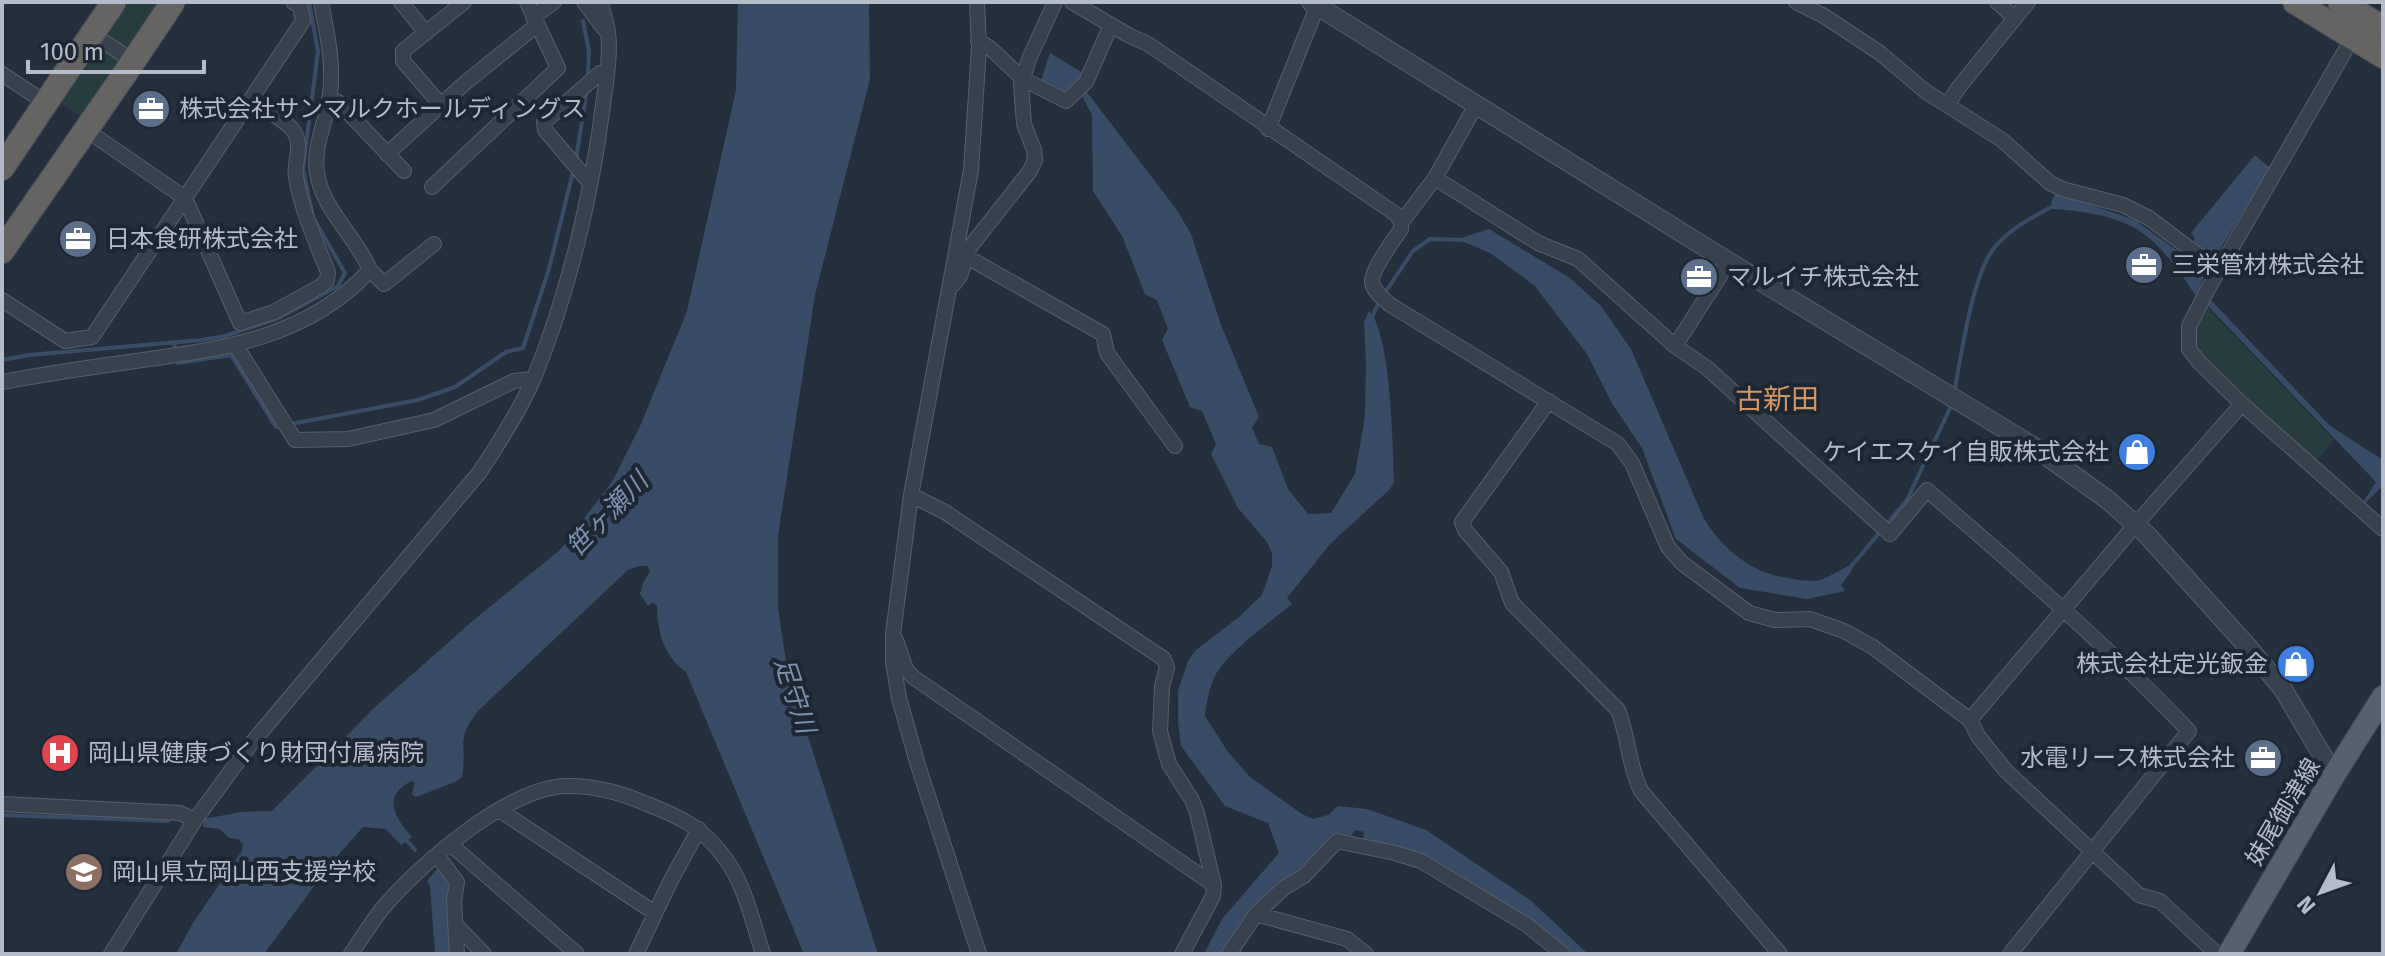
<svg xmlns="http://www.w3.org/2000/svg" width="2385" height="956" font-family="'Fira Sans','Noto Sans JP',sans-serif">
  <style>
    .green { fill: #263c3f }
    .water { fill: #394c67 }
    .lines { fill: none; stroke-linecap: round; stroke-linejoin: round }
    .stream { stroke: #394c67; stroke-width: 4 }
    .minor-casing { stroke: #565f6c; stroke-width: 16 }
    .tertiary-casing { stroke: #565f6c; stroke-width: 20 }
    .primary-casing { stroke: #414a57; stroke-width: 24 }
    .trunk-casing { stroke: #434c59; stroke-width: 26 }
    .minor { stroke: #38414e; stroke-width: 14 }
    .tertiary { stroke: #38414e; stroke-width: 18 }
    .primary { stroke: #56606e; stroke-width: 22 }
    .trunk { stroke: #656462; stroke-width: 24 }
    .trunk-bridge-casing { stroke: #434c59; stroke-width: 26; stroke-linecap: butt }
    .trunk-bridge { stroke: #656462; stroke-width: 24 }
    .labels { text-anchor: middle; stroke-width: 8; stroke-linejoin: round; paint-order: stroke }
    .poi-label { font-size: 24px; fill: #b4bcc9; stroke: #1d2633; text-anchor: start }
    .street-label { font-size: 24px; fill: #b4bcc9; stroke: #1d2633 }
    .water-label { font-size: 26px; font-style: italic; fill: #7c92b1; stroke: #1d2633 }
    .quarter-label { font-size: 28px; fill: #d59563; stroke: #1d2633 }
  </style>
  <rect width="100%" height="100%" fill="#242f3e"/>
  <path class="green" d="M124,2H163L130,51L103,34Z
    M96,44L122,62L85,120L58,100Z
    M2206,306L2334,440L2315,462L2199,354C2192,337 2198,322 2206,306Z"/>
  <path class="water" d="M738,2H869L870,79L815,295L778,536V608L788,675L878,954H804L686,672C664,657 657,631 657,606L653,602L648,606L640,594L643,583L650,571L648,566H639L628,570L479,710C454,741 468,745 462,777L455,782L416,797L412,794L415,782L411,781C382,797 394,817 412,837L401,845L386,829L363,827L332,862L264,954H176L193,923L242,851L243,844L238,839L229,838L220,829L203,827L204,819L241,812L272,811L374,708L476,618L560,550L612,482L641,424L687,311L736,90Z
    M1050,53L1083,73L1078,84L1066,95L1040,83Z
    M1086,91L1177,210L1191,234L1221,325L1259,417L1252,428L1259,444L1272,447L1288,489L1308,514L1331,513L1355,474L1365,416L1366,363L1364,322L1369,311C1391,332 1393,449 1394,483L1389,490L1330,544L1287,598L1292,604C1268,624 1239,643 1220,668C1210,680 1207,701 1205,716L1228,752L1250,777L1302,814L1313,819L1328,815L1338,806L1367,809L1426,830L1530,900L1588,954H1571L1514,913L1363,840L1364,832L1355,830L1351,836L1339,833L1331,835L1303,870L1277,884L1250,912L1221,954H1204L1222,919L1279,853L1268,823L1225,806L1181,746L1178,722V691L1188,661L1196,650L1239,617L1262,595L1272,566V553L1267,542L1238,508L1211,454L1216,444L1202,411L1190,407L1162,340L1168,329L1157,300L1145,294L1122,236L1093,191L1092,115L1081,94Z
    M2255,155L2270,168L2205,274L2196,296C2181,273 2158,240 2133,227C2108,214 2080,211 2053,209L2051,202L2057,190L2079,201L2135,220L2186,257L2195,238L2191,233Z
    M1489,229L1570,278L1601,306L1631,349L1704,519C1724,550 1751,573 1788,578C1798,580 1810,582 1820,580C1829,577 1839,571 1848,566L1852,570L1841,585L1845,591L1807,599L1740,588L1676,539L1642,448L1613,405L1587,354L1534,285L1490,253L1464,242V237Z
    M2210,299L2330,426L2383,460V486L2363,505L2362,504L2376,482L2207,305Z
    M437,869H444L453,881L451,954H435L430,886L427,881Z"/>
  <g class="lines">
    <path class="stream" d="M583,21L589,51L588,76
      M576,159L587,89
      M1384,294L1413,251L1430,239L1467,240
      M1371,319L1379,302
      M174,343L178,363L231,355L276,427L282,426
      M2,360L29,355L202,340L225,336L279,318L338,286L345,273L313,217L303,169L318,51L309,2
      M1954,394C1961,356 1971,285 1990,254C2004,231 2033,217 2055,205
      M291,424L418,400L455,387L506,352L523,348L549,269L573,172
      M1848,570L1907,500L1953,402
      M2,815L168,821
      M404,837L415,850"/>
    <g class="minor-casing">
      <path id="minor" d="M401,2L426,33
        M584,2L605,30
        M977,2L979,48L971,170L911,495L893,634V662L899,698L917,762L979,954
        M1072,2L1128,35L1148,44L1397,215L1401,223V229C1394,240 1370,271 1372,283C1374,292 1383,298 1389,304L1618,444L1632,463L1668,547L1682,563L1749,613L1775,620L1810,619L1844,631L1873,647L1970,720L1978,736L2006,771L2139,895L2160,901L2217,954
        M1796,2L1824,16L1880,53L1925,91L2002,140L2050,183L2062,189L2123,205L2149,218L2218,270
        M533,17L554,2
        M2015,18L2028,2
        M88,31L137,64
        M978,41L990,48L1023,79L1066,101L1086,82L1111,25
        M2345,51L2208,289L2189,326V349L2199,362L2242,404L2383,529
        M2,74L37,97
        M330,98L338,102L404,171
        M441,105L403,61V51L464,2
        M1947,105L1959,87L2015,18L1997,2
        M1268,129L1319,2
        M95,136L185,198L240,323L274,312L321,286L327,280L328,272C315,240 302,211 296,177C293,161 305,145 292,129C282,118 264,109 251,100
        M387,154L465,83L537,25
        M1435,178L1538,243L1578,259L1675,346L1707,368L1890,534L1927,490C2017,568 2107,645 2189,731L2010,954
        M590,183L545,130L544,122L600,73L607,72
        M432,187L558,68L527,2
        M1401,223L1435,178L1476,105
        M967,257L1103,334L1107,353L1175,446
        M370,270L384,284L434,244
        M954,284L960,276L970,247L1030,171L1035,160L1034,150L1024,124L1021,84L1029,59L1055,2
        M2,300L65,341L92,337L303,21L300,6L293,2
        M236,346L295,440L348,439L434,420L514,381L533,379
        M1675,346L1729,262
        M2,382C46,374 91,367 136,361C222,349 308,338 370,270C356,236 323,211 317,173C313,144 327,121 330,94C334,62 327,33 321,2
        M1549,401L1462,522L1465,530L1501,572L1512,603L1618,710C1629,738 1628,764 1641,791L1780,954
        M911,495L945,512L1164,659L1167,667L1162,687L1160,731L1169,764L1192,800L1197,813L1214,885L1213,896L1182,954
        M896,640L906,669L913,677L1214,885
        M1970,720L2136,524L2242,404
        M2,804L180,813L195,820
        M499,810L655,913
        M450,844L577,954
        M437,855L457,882L454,901L457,954
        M1256,914L1347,939L1366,954
        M455,924L484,954
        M111,954L195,820L250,745L479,473C499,443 519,412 534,378C568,295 592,194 603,105C606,82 611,55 608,32C606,22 603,12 601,2
        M351,954C361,939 371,923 382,909C419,865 506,789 565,786C593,785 622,793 647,804C681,817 703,828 725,858C745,885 753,923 763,954
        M636,954L670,882L699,829
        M1229,954L1256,914L1284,888L1304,876L1337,841L1395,853L1421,861L1527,925L1563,954"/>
    </g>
    <g class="tertiary-casing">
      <path id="tertiary" d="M1311,2L1729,262L2031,445L2108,500L2147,535L2248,647L2283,689L2334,775"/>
    </g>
    <g class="primary-casing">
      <path id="primary" d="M2229,954L2334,775L2383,697"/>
    </g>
    <g class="trunk-casing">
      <path id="trunk" d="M2295,2L2383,56
        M2340,2L2383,28
        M2,168L84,46
        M2,251L124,75"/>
    </g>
    <use href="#minor" class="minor"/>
    <use href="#tertiary" class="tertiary"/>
    <use href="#primary" class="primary"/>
    <use href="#trunk" class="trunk"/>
    <g class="trunk-bridge-casing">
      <path id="trunk-bridge" d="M84,46L114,2
        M124,75L173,2"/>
    </g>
    <use href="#trunk-bridge" class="trunk-bridge"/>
  </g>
  <defs>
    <g id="office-disc" transform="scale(2)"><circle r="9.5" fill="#5c6f8a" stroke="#1d2633"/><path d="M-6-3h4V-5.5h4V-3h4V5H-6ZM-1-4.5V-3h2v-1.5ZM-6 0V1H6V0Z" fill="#fff"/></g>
    <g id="shop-disc" transform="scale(2)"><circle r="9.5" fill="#3f7fe0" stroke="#1d2633"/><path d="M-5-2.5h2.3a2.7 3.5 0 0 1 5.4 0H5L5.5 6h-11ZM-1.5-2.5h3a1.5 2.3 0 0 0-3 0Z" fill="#fff"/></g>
    <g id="hospital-disc" transform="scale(2)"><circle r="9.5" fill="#e0444e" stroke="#1d2633"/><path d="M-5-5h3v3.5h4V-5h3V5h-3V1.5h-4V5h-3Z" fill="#fff"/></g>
    <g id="school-disc" transform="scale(2)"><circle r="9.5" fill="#8d6e63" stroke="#1d2633"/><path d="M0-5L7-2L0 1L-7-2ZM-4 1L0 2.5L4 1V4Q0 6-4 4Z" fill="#fff"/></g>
  </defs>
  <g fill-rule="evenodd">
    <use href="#office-disc" x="151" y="109"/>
    <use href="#office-disc" x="78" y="239"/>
    <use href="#office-disc" x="2144" y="265"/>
    <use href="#office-disc" x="1699" y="277"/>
    <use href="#shop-disc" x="2137" y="452"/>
    <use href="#shop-disc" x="2296" y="664"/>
    <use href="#hospital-disc" x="60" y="753"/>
    <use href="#office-disc" x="2263" y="758"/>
    <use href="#school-disc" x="84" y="872"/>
  </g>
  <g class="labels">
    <g class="poi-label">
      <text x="179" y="117">株式会社サンマルクホールディングス</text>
      <text x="106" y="247">日本食研株式会社</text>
      <text x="2172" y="273">三栄管材株式会社</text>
      <text x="1727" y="285">マルイチ株式会社</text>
      <text x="2109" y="460" text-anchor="end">ケイエスケイ自販株式会社</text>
      <text x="2268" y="672" text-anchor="end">株式会社定光鈑金</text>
      <text x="88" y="761">岡山県健康づくり財団付属病院</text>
      <text x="2235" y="766" text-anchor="end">水電リース株式会社</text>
      <text x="112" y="880">岡山県立岡山西支援学校</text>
    </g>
    <g class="street-label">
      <text transform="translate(2283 812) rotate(-59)" y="8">妹尾御津線</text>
    </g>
    <g class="water-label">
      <text transform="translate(607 514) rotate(-46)" y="9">笹ヶ瀬川</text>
      <text transform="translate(795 695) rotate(72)" y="9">足守川</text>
    </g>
    <g class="quarter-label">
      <text x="1777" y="409">古新田</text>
    </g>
  </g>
  <rect width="2385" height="956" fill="none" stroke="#b4bcc9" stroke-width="8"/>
  <g transform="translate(2321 892) rotate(229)" stroke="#1d2633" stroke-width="6" paint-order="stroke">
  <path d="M0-6L14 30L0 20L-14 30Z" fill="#b4bcc9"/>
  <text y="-12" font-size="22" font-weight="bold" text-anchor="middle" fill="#b4bcc9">N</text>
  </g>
  <path d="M28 60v12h176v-12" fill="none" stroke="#b4bcc9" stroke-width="4"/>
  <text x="40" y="60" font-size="24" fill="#b4bcc9" stroke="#1d2633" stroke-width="6" paint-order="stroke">100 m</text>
</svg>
